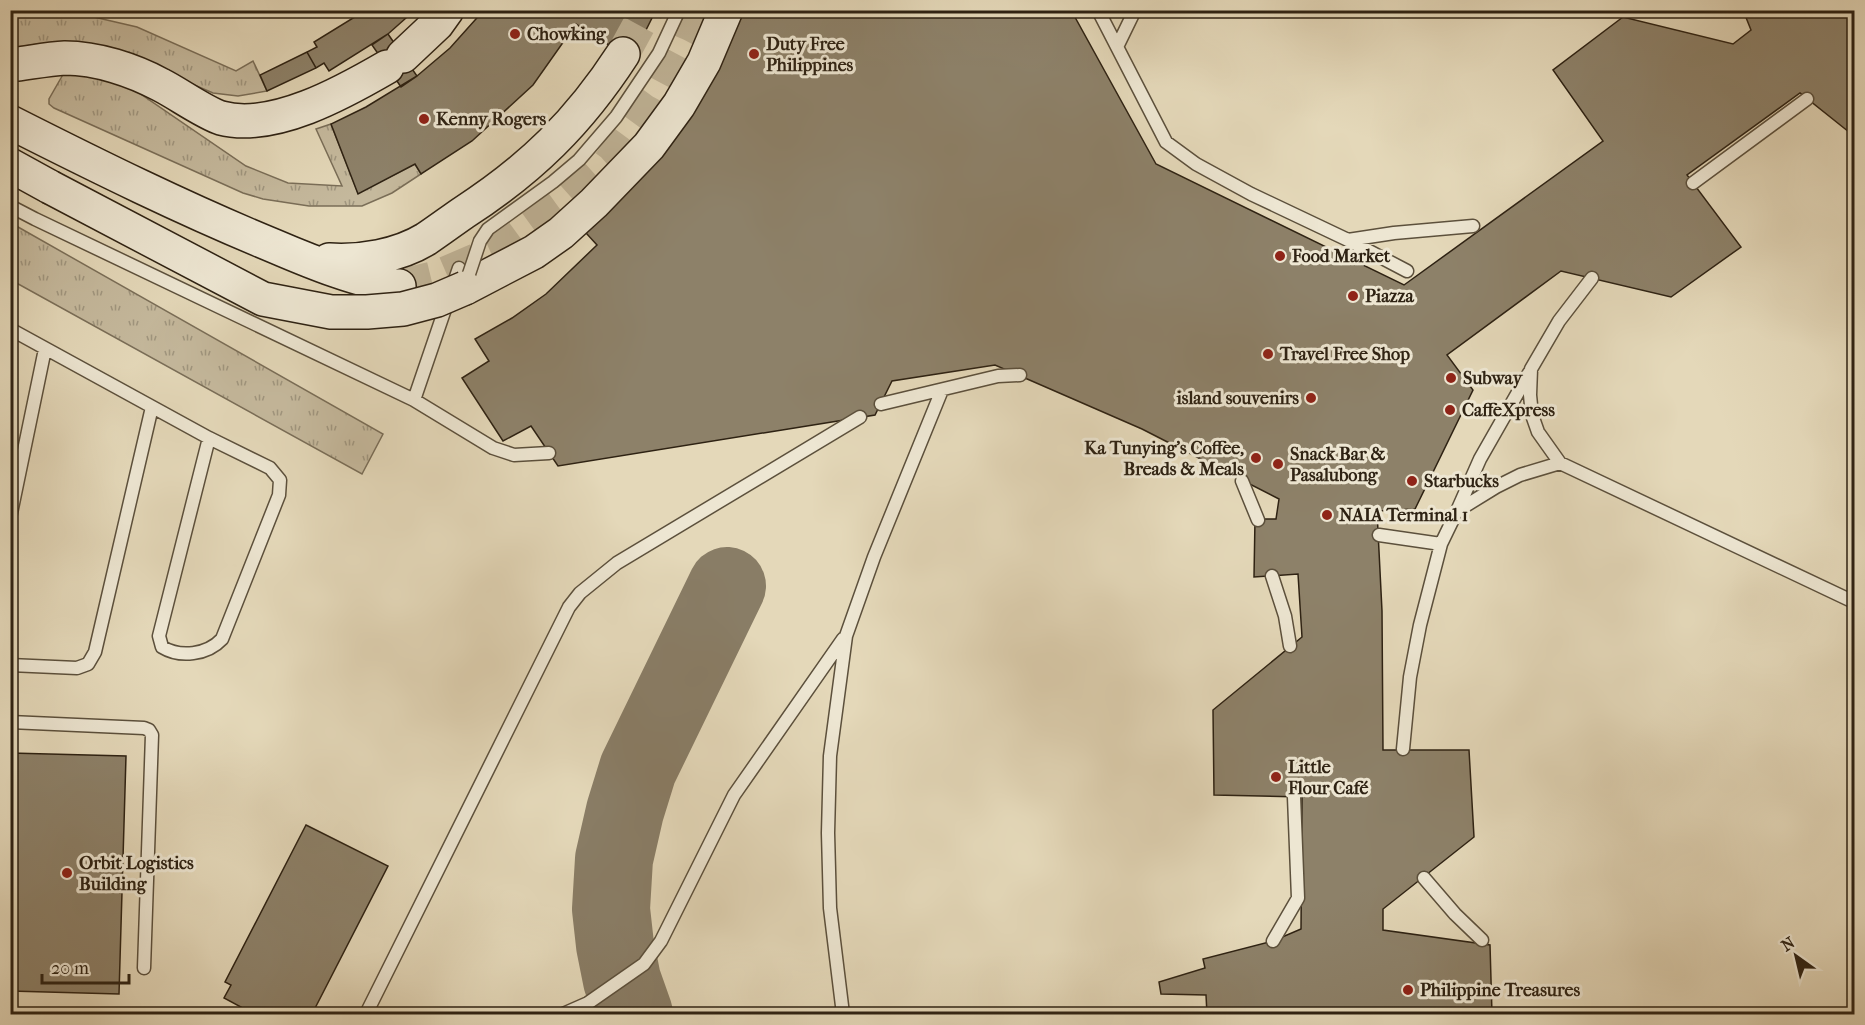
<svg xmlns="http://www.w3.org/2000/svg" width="1865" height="1025" font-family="'IM FELL French Canon',serif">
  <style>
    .grass { fill: url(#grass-tufts); stroke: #7a6e58; stroke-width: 1.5 }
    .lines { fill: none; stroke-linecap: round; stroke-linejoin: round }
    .taxiway { stroke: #897d66; stroke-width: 78 }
    .building { fill: #8d8169; stroke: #2e2213; stroke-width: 1.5 }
    .secondary-tunnel { stroke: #c0b498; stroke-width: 33; stroke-dasharray: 33 16; stroke-linecap: butt }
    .lane-casing { stroke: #5c503c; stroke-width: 15 }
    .secondary-casing { stroke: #2e2213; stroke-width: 36 }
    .lane { stroke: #ede6d2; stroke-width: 12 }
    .secondary { stroke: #ede6d2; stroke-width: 33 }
    .lane-bridge-casing { stroke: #5c503c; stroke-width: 15; stroke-linecap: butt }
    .secondary-bridge-casing { stroke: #2e2213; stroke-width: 36; stroke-linecap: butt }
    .lane-bridge { stroke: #ede6d2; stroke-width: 12 }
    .secondary-bridge { stroke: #ede6d2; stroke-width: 33 }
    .poi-dot { fill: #8f2418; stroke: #ede6d2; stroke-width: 2 }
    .labels { text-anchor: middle; stroke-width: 6; stroke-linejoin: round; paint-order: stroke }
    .poi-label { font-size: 18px; font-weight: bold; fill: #2e2213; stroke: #ede6d2; text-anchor: start }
  </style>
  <defs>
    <pattern id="grass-tufts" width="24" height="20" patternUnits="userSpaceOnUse" patternTransform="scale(1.5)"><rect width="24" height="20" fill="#c5b99d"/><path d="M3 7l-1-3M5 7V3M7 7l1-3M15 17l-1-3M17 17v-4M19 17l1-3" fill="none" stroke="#a0967f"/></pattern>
  </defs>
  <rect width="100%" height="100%" fill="#e4d8b9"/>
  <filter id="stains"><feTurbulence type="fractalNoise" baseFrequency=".00333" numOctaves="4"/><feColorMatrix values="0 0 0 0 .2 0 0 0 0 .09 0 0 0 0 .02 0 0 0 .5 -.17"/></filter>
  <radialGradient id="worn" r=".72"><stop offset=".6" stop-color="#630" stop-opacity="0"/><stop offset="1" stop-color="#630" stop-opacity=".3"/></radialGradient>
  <path class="grass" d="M23,11H68L137,27L236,71L253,61L267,91L238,96L213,93L129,57L61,45L38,44L11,48V23Z
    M65,71L113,80L139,93L246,166L288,183L342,186L316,129L331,124L358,193L415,164L421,174L392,193L362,206H309L263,199L243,193L54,108L49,104V99Z
    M11,223L383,434L362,474L11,280Z"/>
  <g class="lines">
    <path class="taxiway" d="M634,1014L622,980L615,945L611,909L614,859L625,811L638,769L727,586"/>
  </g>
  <path class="building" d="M366,10H415L388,34L329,71L324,63L316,68L307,52L317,47L314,42Z
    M484,10H656L632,58L623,54L576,24L533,85L472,141L421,174L415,164L358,194L331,124L366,107L417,76L450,48Z
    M730,10H1071L1156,164L1404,285L1603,141L1553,70L1623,17L1733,44L1751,30L1743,10H1854V136L1800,93L1687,175L1741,247L1671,297L1561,271L1447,355L1473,390L1415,509L1377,511L1382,611L1383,750H1469L1474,837L1383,909V930L1490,945L1492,1014H1207L1206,995L1161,994L1159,982L1205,968L1203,959L1273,941L1301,929L1302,797L1214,795L1213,710L1302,637L1298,574L1254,577L1255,519H1276L1279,499L1142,429L995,365L892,381L875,415L558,466L531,426L503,441L462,378L489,361L475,339L512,318L546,294L597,245L586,233Z
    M388,34L417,76L401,87L372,45Z
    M307,52L316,68L267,91L260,75Z
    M10,753L126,756L119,994L10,991Z
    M306,825L388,866L312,1014H237L241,1007L224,998L231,985L225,982Z"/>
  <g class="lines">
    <path class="secondary-tunnel" d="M623,54L647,10
      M399,286L436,277L501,249L563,204L609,163L656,99L687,41L700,10"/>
    <g class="lane-casing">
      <path id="lane" d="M1098,10L1166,142L1196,164L1251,194L1348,240L1394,233L1473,226
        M1117,47L1135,10
        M1693,183L1807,99
        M10,206L35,219L414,400L493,448L514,455L549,453
        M1348,240L1407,271
        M10,329L209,438L270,468L280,480L279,495L222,639C207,655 180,658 162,647L159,636L209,438
        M414,400L459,268
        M881,404L998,376L1020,375
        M1560,463L1538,432L1532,415L1530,395L1531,369L1559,321L1592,278
        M1242,481L1258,520
        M1457,511L1480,459L1529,373
        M10,518L45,349
        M1379,535L1441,544
        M1272,576L1285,616L1290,646
        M10,665L77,668L88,664L95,652L152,407
        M10,722L144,728L149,730L152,735L144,968
        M1403,749L1410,677L1420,625L1441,544L1457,511L1496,487L1520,475L1560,463L1854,602
        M1424,878L1455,914L1482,940
        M1273,941L1298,898L1294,797
        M366,1014L569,607L580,593L617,563L860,417
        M563,1014L588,1003L644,964L661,941L734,795L843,639
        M843,1014L830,908L828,833L830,756L846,636L874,557L942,390"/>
    </g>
    <g class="secondary-casing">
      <path id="secondary" d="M403,56L437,24L447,10
        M10,65C28,63 47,59 65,58C97,58 133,70 161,85C177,93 205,113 221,118C273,132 344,92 387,67
        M10,122C97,166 184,209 274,246C309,261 362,283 399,286
        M10,165L50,187
        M329,260C361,262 398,256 426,239C438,231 450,222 463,213C531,169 579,122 623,54
        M465,288L534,252L561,233L594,203L649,146L679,105L704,62L726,10"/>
    </g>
    <use href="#lane" class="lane"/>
    <use href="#secondary" class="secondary"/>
    <g class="lane-bridge-casing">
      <path id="lane-bridge" d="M465,286L480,241L488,229L553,182L579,160L616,117L659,53L679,10"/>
    </g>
    <g class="secondary-bridge-casing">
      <path id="secondary-bridge" d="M50,187L263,299L331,312H367L403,309L437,300L465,288"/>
    </g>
    <use href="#lane-bridge" class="lane-bridge"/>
    <use href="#secondary-bridge" class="secondary-bridge"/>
  </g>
  <g class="poi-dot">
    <circle cx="515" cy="34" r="6"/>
    <circle cx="754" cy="54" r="6"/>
    <circle cx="424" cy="119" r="6"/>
    <circle cx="1280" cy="256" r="6"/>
    <circle cx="1353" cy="296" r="6"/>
    <circle cx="1268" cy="354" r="6"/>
    <circle cx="1451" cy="378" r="6"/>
    <circle cx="1311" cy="398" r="6"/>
    <circle cx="1450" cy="410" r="6"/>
    <circle cx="1256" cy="458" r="6"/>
    <circle cx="1278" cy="464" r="6"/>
    <circle cx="1412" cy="481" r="6"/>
    <circle cx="1327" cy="515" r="6"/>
    <circle cx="1276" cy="777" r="6"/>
    <circle cx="67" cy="873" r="6"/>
    <circle cx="1408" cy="990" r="6"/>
  </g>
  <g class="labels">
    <g class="poi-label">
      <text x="527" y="40">Chowking</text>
      <text x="766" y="50">Duty Free<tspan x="766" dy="21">Philippines</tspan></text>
      <text x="436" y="125">Kenny Rogers</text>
      <text x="1292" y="262">Food Market</text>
      <text x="1365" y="302">Piazza</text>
      <text x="1280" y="360">Travel Free Shop</text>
      <text x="1463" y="384">Subway</text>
      <text x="1299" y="404" text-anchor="end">island souvenirs</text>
      <text x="1462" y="416">CaffeXpress</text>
      <text x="1244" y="454" text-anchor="end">Ka Tunying's Coffee,<tspan x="1244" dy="21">Breads &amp; Meals</tspan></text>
      <text x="1290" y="460">Snack Bar &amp;<tspan x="1290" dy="21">Pasalubong</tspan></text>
      <text x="1424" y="487">Starbucks</text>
      <text x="1339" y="521">NAIA Terminal 1</text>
      <text x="1288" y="773">Little<tspan x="1288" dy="21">Flour Café</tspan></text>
      <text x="79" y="869">Orbit Logistics<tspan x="79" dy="21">Building</tspan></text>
      <text x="1420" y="996">Philippine Treasures</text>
    </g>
  </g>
  <rect width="1865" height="1025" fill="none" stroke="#e4d8b9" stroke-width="36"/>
  <rect x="12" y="12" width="1841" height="1001" fill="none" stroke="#2e2213" stroke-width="3"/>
  <rect x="18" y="18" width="1829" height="989" fill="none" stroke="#2e2213" stroke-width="1.5"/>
  <g transform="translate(1796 956) rotate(326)" stroke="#ede6d2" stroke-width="4.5" paint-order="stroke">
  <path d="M0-4.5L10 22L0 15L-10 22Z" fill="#2e2213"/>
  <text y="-9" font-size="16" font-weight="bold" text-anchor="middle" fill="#2e2213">N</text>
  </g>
  <path d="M42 974v9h87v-9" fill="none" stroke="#2e2213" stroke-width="3"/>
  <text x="51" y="974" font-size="18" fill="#2e2213" stroke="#ede6d2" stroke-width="4.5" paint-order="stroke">20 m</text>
  <rect width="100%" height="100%" filter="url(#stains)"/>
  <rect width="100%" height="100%" fill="url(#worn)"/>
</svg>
